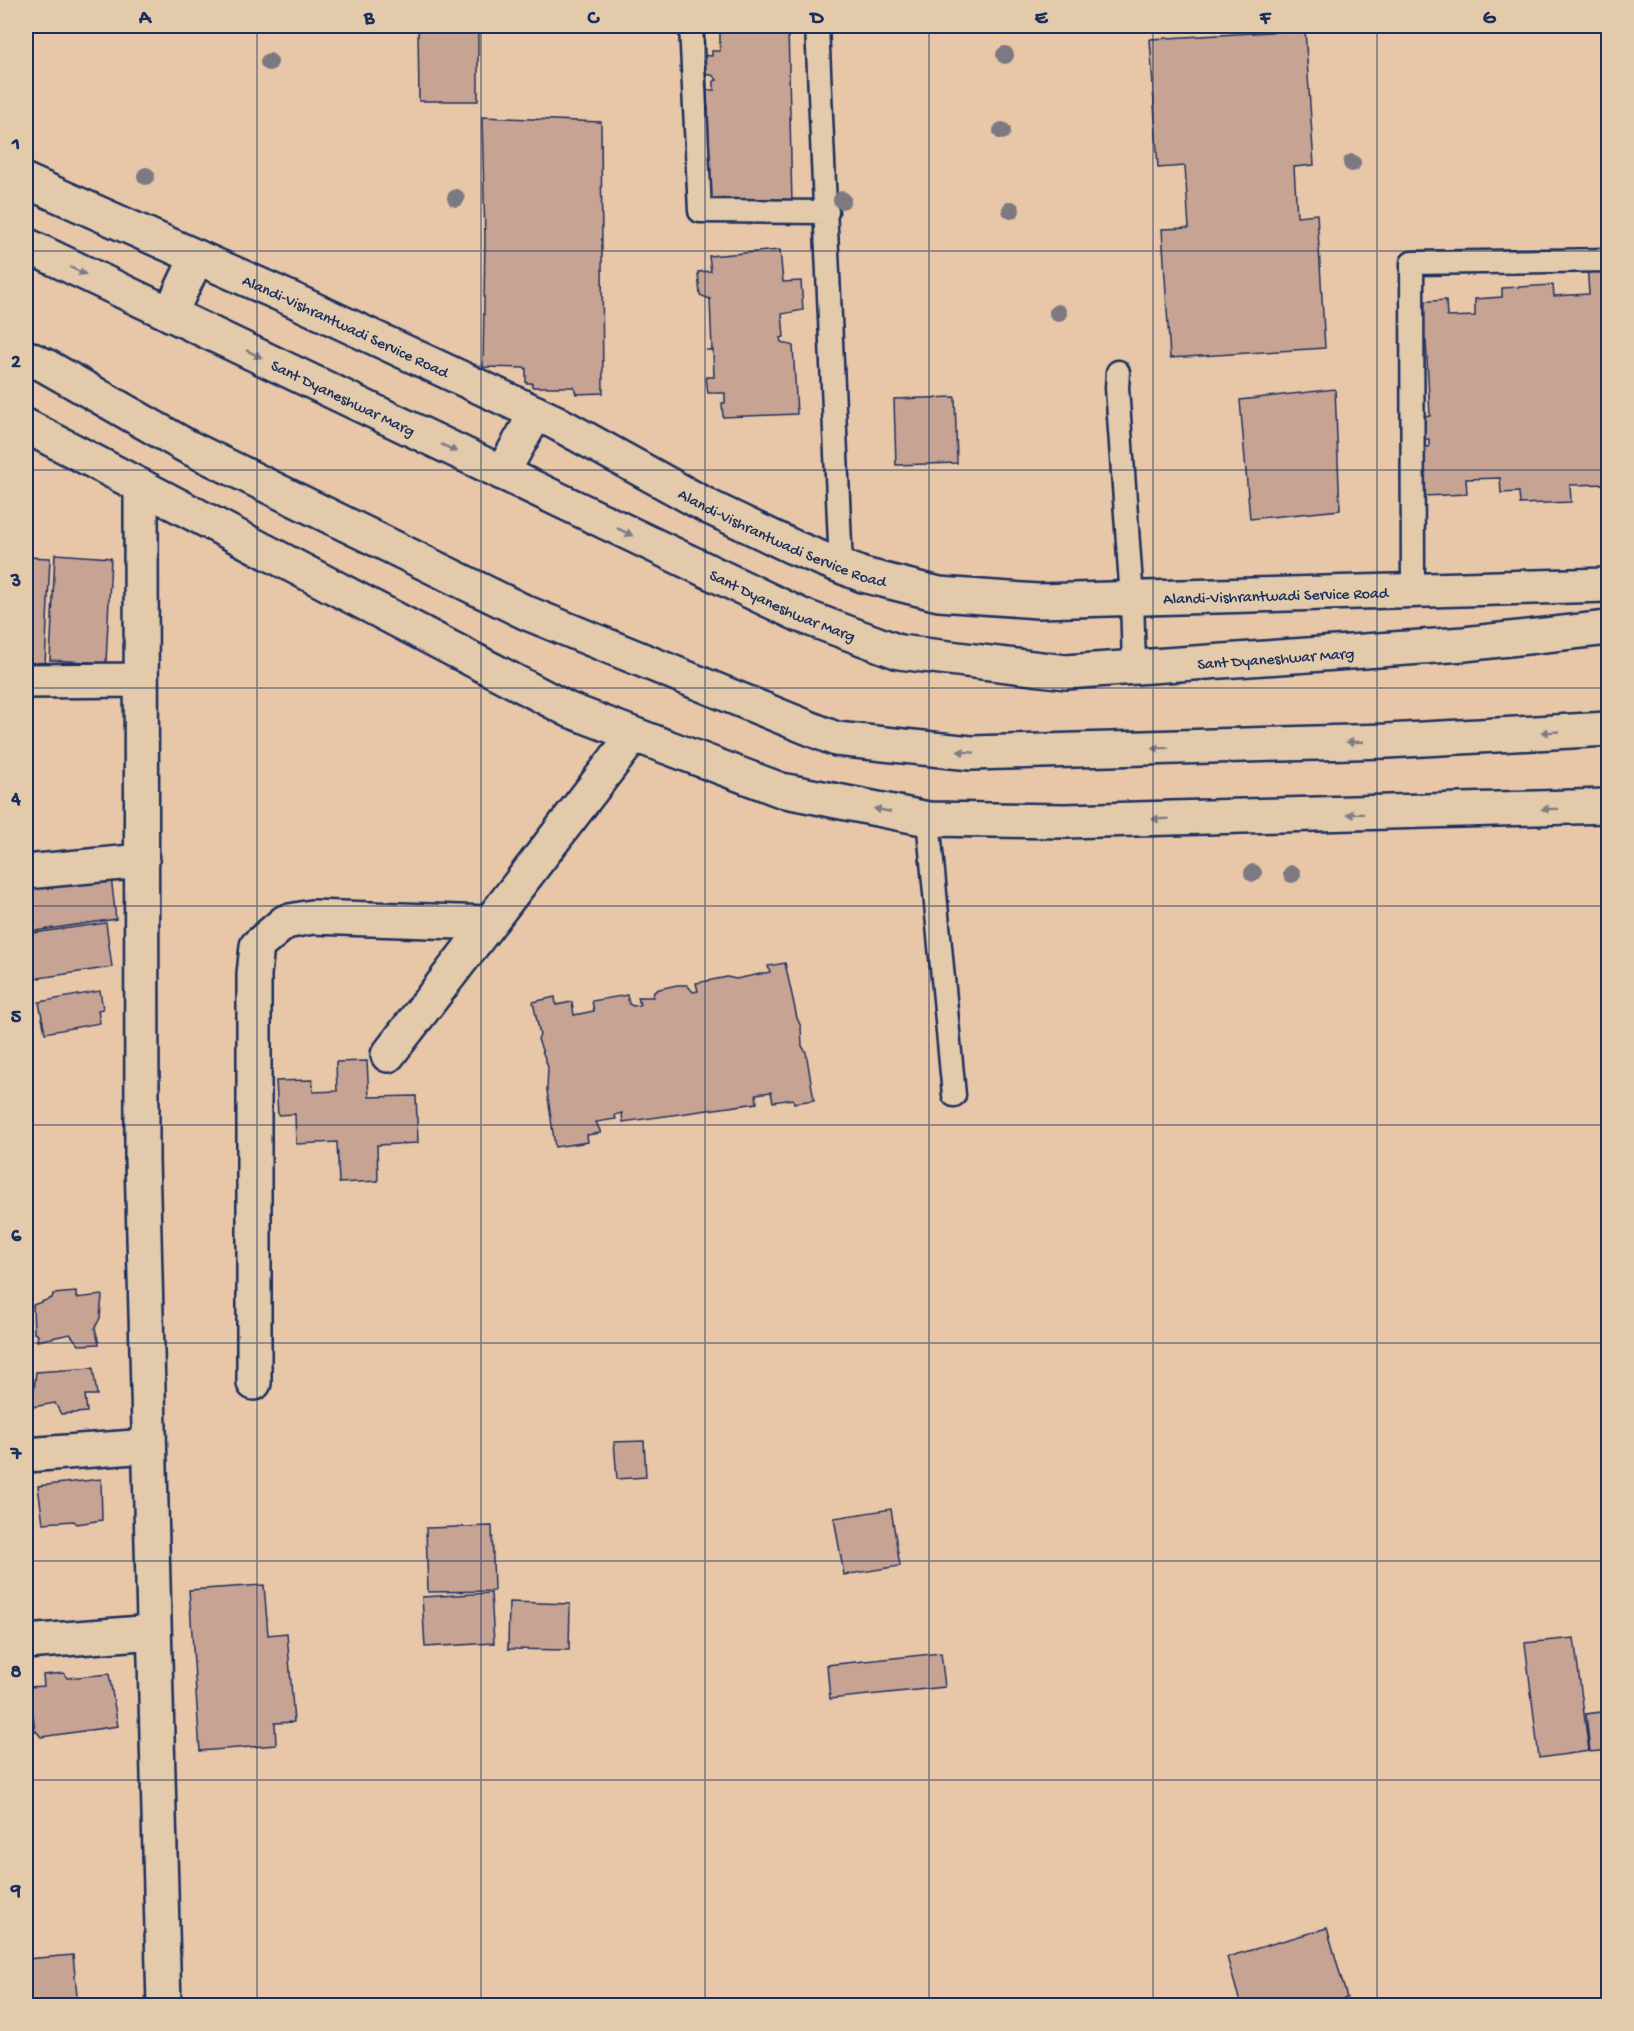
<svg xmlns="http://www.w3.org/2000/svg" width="1634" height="2031" font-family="'Gochi Hand',sans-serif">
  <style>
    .building { fill: #c7a394; stroke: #1b2f5e; stroke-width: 1.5 }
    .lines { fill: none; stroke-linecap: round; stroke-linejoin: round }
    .lane-casing { stroke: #1b2f5e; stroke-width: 27 }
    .street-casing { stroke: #1b2f5e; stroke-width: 38 }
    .secondary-casing { stroke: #1b2f5e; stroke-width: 38 }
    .primary-casing { stroke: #1b2f5e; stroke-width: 38 }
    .lane { stroke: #e2caab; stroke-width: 22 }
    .street { stroke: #e2caab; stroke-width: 33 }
    .secondary { stroke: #e2caab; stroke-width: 33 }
    .primary { stroke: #e2caab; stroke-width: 33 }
    .tree { fill: #7b7982 }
    .oneway { fill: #7e7c84 }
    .grid { fill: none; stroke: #1b2f5e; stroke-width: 1.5; stroke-opacity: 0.55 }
    .labels { text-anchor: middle; stroke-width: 4.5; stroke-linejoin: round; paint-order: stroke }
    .street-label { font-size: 16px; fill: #1b2f5e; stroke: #e2caab }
    .neatline { fill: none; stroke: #1b2f5e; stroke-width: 2 }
    .grid-label { font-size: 20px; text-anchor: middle; font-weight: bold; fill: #1b2f5e }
  </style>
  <rect width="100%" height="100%" fill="#e7c7a8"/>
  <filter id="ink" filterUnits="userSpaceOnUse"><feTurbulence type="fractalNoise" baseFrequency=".0167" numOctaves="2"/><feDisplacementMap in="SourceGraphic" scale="12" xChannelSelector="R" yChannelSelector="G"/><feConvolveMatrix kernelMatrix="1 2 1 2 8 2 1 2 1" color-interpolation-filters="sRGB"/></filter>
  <g filter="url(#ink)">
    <path class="building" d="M418,26H478V101H419Z
      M720,26H788L792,206L710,208L708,107L702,108V92H706L705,84L707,90H714V81L717,80L712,75L699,74V55L712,56V51H720Z
      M1305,30L1314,165L1294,167L1297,216L1317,214L1325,348L1170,358L1162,229L1189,228L1185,166L1158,168L1150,39Z
      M482,117L601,122L603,393L576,394L574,387H532V383H526V368L483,367L485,239Z
      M780,250L783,282L801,281L803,310L782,314L784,337L780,338L781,342L793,346L797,414L723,417L722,403H725V393H708L706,377H714L713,350H706H712L710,299L700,295L698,272L711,271L709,256Z
      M1608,263V484L1570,485L1571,502L1520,504L1519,492L1501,493L1500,478L1466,479L1467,494L1424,496L1422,447H1429V439H1424L1423,416H1430L1426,340H1418L1416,302L1446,300L1447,317L1475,316V299L1502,297V288L1553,285L1554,296L1589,294L1587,264Z
      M1335,389L1340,510L1250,519L1240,400Z
      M955,397L957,463L896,465L894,399Z
      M55,554L111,558L106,663L50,660Z
      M26,557L50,558L45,665L26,664Z
      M111,877L116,919L28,932L26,889Z
      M106,923L112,967L26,980V934Z
      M785,963L797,1018L801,1027L802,1046L806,1052L814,1100L794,1103L793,1099L773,1102L771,1092L756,1094L757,1103L623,1122L622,1113L615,1115L616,1119L596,1122L601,1133L587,1135L588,1142L555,1147L547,1090L548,1067L538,1039L540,1035L533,1002L555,997L556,1005L572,1002L574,1015L594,1011L592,1001L627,995L629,1004L633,1006L640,1005L638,997H653L654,992L659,989L677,985H687L693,992L698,991L696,983L727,977L736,979L770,972L768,966Z
      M100,991L103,1009L98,1010L100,1023L45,1033L39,1002Z
      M367,1061L369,1097L416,1096L418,1143L377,1145L378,1181L339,1183L337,1142L296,1144L295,1114L278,1115L276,1081L312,1080L313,1092L337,1091L336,1062Z
      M76,1292V1298L102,1295L100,1318L95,1328L99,1344L79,1345L70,1334L37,1341L38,1335L34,1333L33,1305L52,1298L53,1294Z
      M93,1368L97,1395H85L87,1412L61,1414L55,1403L32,1407L36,1372Z
      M644,1441L646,1477L617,1479L614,1442Z
      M101,1479L102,1520L77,1524L74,1521L43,1523L38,1486Z
      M891,1509L900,1566L844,1575L834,1518Z
      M492,1526L494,1591L428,1592L426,1528Z
      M26,1564L30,1637H26Z
      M264,1585L268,1635L287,1633L294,1722L275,1723L276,1745L200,1751L189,1590Z
      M491,1593L494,1643L425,1647L422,1597Z
      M509,1602L570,1604L569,1650L508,1649Z
      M1574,1638L1589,1751L1539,1758L1525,1643Z
      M941,1653L945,1687L830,1699L827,1665Z
      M64,1673L67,1678L109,1674L118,1726L41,1737L35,1730L29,1687L44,1686L43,1675Z
      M26,1682L29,1740H26Z
      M1608,1711V1750L1590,1752L1586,1714Z
      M1327,1928L1347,1998L1321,2006H1241L1227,1957Z
      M73,1955L78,2006H28L26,1959Z"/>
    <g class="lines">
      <g class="lane-casing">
        <path id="lane" d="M691,26L700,211L827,212
          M817,26L841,566
          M1118,372L1117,388L1132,599L1134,666
          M1413,590L1412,263L1608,260
          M928,819L954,1095"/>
      </g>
      <g class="street-casing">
        <path id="street" d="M141,486L142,1159L164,2006
          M26,681L141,680
          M26,872L142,861
          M388,1055L634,735
          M254,1383V974L257,946L285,922L312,917L489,923
          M26,1455L148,1446
          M26,1642L154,1632"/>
      </g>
      <g class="secondary-casing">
        <g id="secondary">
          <path id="s1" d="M26,181L289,298L555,422L709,507L793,547L863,575L939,594L1038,601L1608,585"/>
          <path d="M26,426L569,710L781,790L928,819L1065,821L1608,806"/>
        </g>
      </g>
      <g class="primary-casing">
        <g id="primary">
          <path id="s2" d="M26,245L800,615L899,652L1066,672L1464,644L1608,628"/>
          <path d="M170,314L197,257"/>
          <path d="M26,357L46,366L186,446L527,613L836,739L971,753L1387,741L1608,729"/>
          <path d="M502,473L536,413"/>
        </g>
      </g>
      <use href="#lane" class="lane"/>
      <use href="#street" class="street"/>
      <use href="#secondary" class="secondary"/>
      <use href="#primary" class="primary"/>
    </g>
    <g class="tree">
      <circle cx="1005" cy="55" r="9"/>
      <circle cx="269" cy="62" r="9"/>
      <circle cx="1002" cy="131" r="9"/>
      <circle cx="1352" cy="163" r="9"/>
      <circle cx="146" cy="176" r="9"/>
      <circle cx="456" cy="198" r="9"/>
      <circle cx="842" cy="200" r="9"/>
      <circle cx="1011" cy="210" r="9"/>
      <circle cx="1058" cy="313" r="9"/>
      <circle cx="1253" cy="873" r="9"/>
      <circle cx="1292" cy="874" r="9"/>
    </g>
    <defs><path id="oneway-solid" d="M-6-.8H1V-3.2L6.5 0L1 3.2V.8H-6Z" transform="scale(1.5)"/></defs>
    <g class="oneway">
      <use href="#oneway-solid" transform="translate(78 271) rotate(25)"/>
      <use href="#oneway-solid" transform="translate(254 354) rotate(26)"/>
      <use href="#oneway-solid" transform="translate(449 448) rotate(26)"/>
      <use href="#oneway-solid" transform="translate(625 532) rotate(26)"/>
      <use href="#oneway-solid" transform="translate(1550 732) rotate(177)"/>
      <use href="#oneway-solid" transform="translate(1355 742) rotate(178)"/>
      <use href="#oneway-solid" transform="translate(1160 748) rotate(178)"/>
      <use href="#oneway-solid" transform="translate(966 752) rotate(-176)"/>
      <use href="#oneway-solid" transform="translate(1550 809) rotate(179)"/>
      <use href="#oneway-solid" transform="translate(882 810) rotate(-169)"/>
      <use href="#oneway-solid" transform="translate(1355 814) rotate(179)"/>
      <use href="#oneway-solid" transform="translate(1160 819) rotate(179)"/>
    </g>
  </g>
  <path class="grid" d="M257,26V2006M481,26V2006M705,26V2006M929,26V2006M1153,26V2006M1377,26V2006M26,251H1608M26,470H1608M26,688H1608M26,906H1608M26,1125H1608M26,1343H1608M26,1561H1608M26,1780H1608"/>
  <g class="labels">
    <g class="street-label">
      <text dy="6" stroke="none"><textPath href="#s1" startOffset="351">Alandi-Vishrantwadi Service Road</textPath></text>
      <text dy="6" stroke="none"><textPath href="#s2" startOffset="352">Sant Dyaneshwar Marg</textPath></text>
      <text dy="6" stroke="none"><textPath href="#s1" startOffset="837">Alandi-Vishrantwadi Service Road</textPath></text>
      <text dy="6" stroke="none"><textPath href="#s1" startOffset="1341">Alandi-Vishrantwadi Service Road</textPath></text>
      <text dy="6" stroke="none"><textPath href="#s2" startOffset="838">Sant Dyaneshwar Marg</textPath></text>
      <text dy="6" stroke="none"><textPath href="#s2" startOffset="1342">Sant Dyaneshwar Marg</textPath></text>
    </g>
  </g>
  <rect width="1634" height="2031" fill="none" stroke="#e2caab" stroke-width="66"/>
  <rect x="33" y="33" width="1568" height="1965" class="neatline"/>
  <g class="grid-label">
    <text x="145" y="23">A</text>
    <text x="369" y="23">B</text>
    <text x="593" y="23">C</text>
    <text x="817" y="23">D</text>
    <text x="1041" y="23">E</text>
    <text x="1265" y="23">F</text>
    <text x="1489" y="23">G</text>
    <text x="16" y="149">1</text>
    <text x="16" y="367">2</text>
    <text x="16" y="586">3</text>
    <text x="16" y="804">4</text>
    <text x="16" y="1022">5</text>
    <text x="16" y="1241">6</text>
    <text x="16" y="1459">7</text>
    <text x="16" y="1677">8</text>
    <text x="16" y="1896">9</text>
  </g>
</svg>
